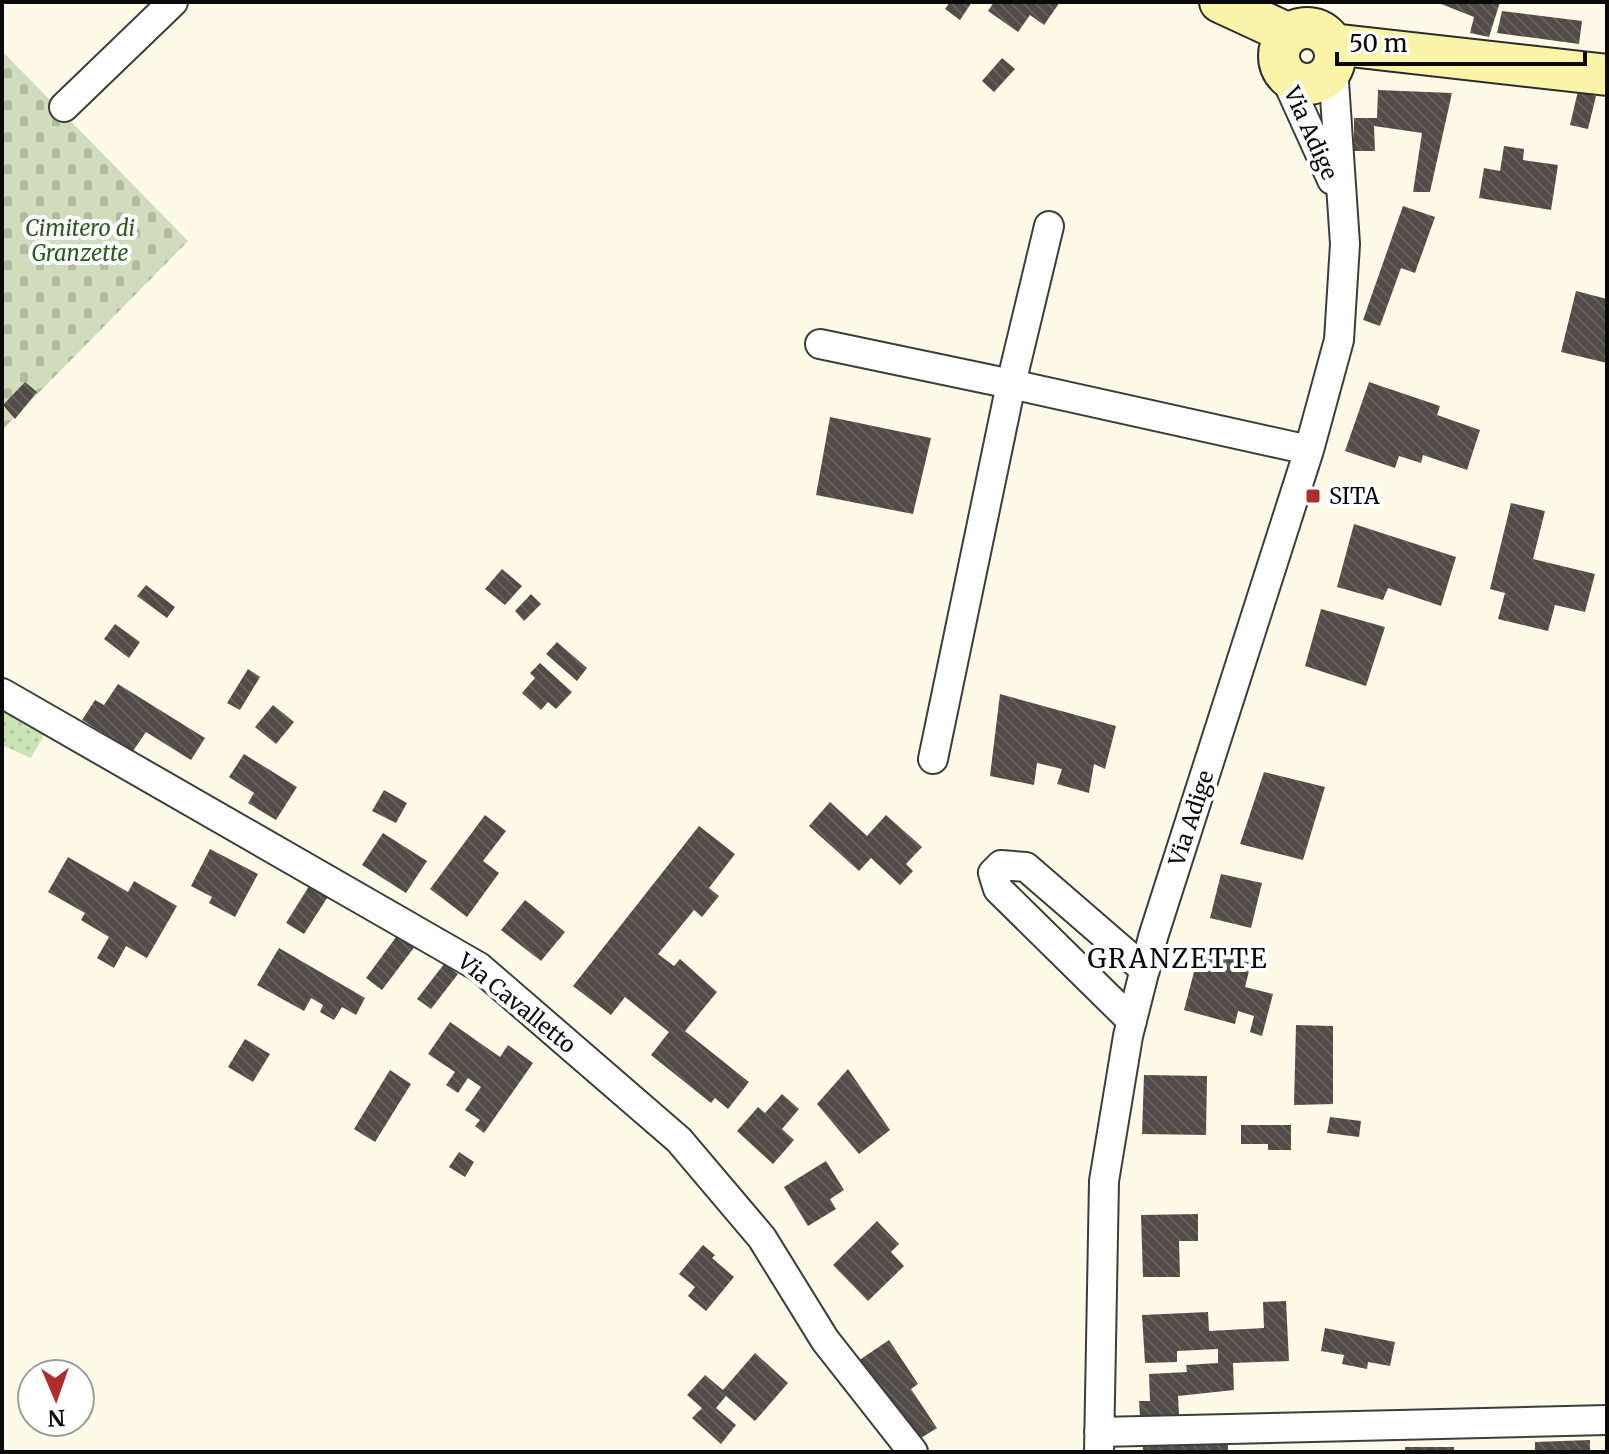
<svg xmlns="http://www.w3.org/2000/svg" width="1609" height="1454" font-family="Merriweather,serif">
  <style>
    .grass { fill: url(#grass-dots) }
    .cemetery { fill: url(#cemetery-stones) }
    .building { fill: url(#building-back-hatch) }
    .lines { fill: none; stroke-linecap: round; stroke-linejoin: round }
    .street-casing { stroke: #3d3d3d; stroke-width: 32 }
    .secondary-casing { stroke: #2c2c2c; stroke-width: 44 }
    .street { stroke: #fff; stroke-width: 28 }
    .secondary { stroke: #f9f4a8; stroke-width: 40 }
    .poi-dot { fill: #ae2e2d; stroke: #fff; stroke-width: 3 }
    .labels { text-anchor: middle; stroke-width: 8; stroke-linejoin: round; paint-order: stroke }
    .street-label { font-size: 22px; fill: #0a0a0a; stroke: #fff }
    .park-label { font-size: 22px; font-style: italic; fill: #295b20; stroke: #fff }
    .poi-label { font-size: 22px; fill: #0a0a0a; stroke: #fff; text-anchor: start }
    .quarter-label { font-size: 26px; letter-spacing: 2px; fill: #0a0a0a; stroke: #fff }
  </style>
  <defs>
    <pattern id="grass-dots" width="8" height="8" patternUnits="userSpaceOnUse" patternTransform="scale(2)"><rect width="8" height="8" fill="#cbe4b5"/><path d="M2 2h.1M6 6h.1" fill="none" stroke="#adc29a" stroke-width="1.8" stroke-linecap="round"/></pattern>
    <pattern id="cemetery-stones" width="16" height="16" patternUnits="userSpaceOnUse" patternTransform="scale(2)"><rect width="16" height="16" fill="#d0dcbc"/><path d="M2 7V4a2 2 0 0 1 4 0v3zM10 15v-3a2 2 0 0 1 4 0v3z" fill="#b1bba0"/></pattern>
    <pattern id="building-back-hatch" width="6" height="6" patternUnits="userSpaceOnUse" patternTransform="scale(2)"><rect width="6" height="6" fill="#514c47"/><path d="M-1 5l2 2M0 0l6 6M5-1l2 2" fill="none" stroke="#65615d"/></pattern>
  </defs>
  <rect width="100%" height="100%" fill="#fdfae8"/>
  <path class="grass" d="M2,679L56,714L31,758L2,745Z"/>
  <path class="cemetery" d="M2,51L188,241L2,430Z"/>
  <path class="building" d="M950,2H972L960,20L945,9Z
    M994,2H1060L1044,25L1030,15L1018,32L988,11Z
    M1436,2H1500L1489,37L1470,33L1474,17Z
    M1502,11L1582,21L1579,44L1497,33Z
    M1002,58L1015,69L994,92L982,81Z
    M1378,90L1452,93L1430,192H1413L1422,133L1374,126L1375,151H1354V118H1377Z
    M1578,91L1596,96L1588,129L1570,125Z
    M1504,146L1524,149L1523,160L1558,165L1551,210L1479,198L1484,168L1500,171Z
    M1403,206L1435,217L1415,273L1401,268L1380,326L1363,320Z
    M1576,291L1607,299V363L1561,352Z
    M25,382L37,392L15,419L3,405Z
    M1369,382L1440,406L1437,415L1480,430L1467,470L1423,455L1421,463L1399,456L1395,468L1345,451Z
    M830,417L931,438L913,514L816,495Z
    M1511,503L1545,511L1533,559L1595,574L1585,612L1555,605L1548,631L1498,619L1505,593L1490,589Z
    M1354,524L1456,557L1441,606L1388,588L1383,600L1337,587Z
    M502,569L522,586L505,605L485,589Z
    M146,585L175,607L167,618L137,596Z
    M531,594L541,604L524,621L515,611Z
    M1321,609L1385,627L1366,686L1305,666Z
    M115,624L140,642L129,658L104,639Z
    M557,642L587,668L577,681L546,654Z
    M540,663L572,692L556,709L548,702L541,710L522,693L535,678L530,673Z
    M248,669L260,677L240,710L227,703Z
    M118,684L205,738L191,760L146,732L133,751L82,720L95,700L104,705Z
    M1000,694L1116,726L1105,769L1094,764L1089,793L1057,784L1062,769L1037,763L1034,785L990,776Z
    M273,705L294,722L276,744L255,727Z
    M244,754L297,787L276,820L248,803L254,793L229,777Z
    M1264,772L1325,787L1303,860L1240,844Z
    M384,790L407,803L396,823L372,811Z
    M830,802L867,836L886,815L922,847L906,864L913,871L900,885L871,858L859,871L809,826Z
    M485,815L506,831L483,861L499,873L467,917L430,889Z
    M699,826L735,854L709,888L719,896L702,917L694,910L658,954L674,966L680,959L717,992L685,1031L749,1082L728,1109L715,1098L711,1103L651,1055L669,1032L625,997L611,1015L573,986Z
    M383,833L427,861L406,893L362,865Z
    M210,849L258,874L235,917L209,903L212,897L191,886Z
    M68,857L128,892L134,881L177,906L147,958L126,946L114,968L97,958L109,937L81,920L85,913L48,892Z
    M1221,874L1262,883L1251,928L1210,918Z
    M311,883L329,895L304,934L286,923Z
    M525,900L565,932L541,961L501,930Z
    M402,929L419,941L382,990L366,978Z
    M279,948L365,998L356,1015L342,1007L334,1020L320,1012L323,1005L311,998L304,1011L257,985Z
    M1200,949L1251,963L1245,987L1273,994L1262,1036L1250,1032L1254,1016L1238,1011L1235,1024L1184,1010Z
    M444,964L458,974L431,1009L417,999Z
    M450,1022L500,1057L508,1045L533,1063L484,1133L475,1126L480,1120L465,1110L481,1087L468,1078L458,1093L446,1085L455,1072L428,1054Z
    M1296,1025L1333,1026V1104L1294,1105Z
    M245,1039L270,1054L253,1082L228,1067Z
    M848,1069L890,1130L859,1154L817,1104Z
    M390,1070L411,1084L375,1142L354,1129Z
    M1144,1075L1207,1076L1206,1135L1142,1134Z
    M782,1094L799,1109L782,1129L794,1140L773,1164L737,1131L758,1107L765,1113Z
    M1330,1117L1361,1121L1359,1137L1327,1133Z
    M1241,1125H1291V1150H1268V1144H1241Z
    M459,1152L474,1162L465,1177L449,1167Z
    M826,1161L844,1190L830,1199L836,1209L808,1226L784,1187Z
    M1198,1214V1241H1179L1180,1277H1143L1141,1215Z
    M877,1221L899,1244L891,1252L904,1266L868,1301L833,1265Z
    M703,1245L715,1255L712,1258L734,1277L706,1311L688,1296L695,1287L679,1274Z
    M1286,1301L1289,1361L1233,1363L1234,1390L1178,1396L1179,1415L1140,1417L1139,1401H1150L1149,1374L1187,1372L1186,1365L1218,1363V1349L1177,1351V1362L1145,1363L1142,1315L1208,1312L1209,1331L1264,1328L1263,1302Z
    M1325,1328L1395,1342L1390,1366L1368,1362L1367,1369L1342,1364L1344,1355L1321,1351Z
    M889,1340L918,1384L911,1389L937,1428L913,1443L858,1361Z
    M755,1353L788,1383L755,1421L726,1396L716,1408L736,1425L721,1444L692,1418L702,1408L687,1395L705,1375L723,1390Z
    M1228,1438V1452H1143V1439Z
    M1590,1440V1452H1535V1442Z
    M1405,1447H1454V1452H1405Z"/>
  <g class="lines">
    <g class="street-casing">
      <path id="street" d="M1283,72L1332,180
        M64,107L173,2
        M820,344L1011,384L1049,226
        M2,693L479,967L679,1140L762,1238L825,1340L913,1452
        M933,759L1011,384L1309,450
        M1132,1021L998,889L993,873L1001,865L1026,867L1145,970
        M1099,1432L1607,1420
        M1099,1452L1104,1181L1128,1036L1153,937L1309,450L1339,340L1345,244L1333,67"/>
    </g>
    <g class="secondary-casing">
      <path id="secondary" d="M1220,2L1289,34
        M1279 56a28 28 0 1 1 56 0a28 28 0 1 1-56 0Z
        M1332,44L1607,75"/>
    </g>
    <use href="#street" class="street"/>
    <use href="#secondary" class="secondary"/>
  </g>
  <rect class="poi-dot" x="1305" y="488" width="16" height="16" rx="4"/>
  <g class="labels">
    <g class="street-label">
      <text transform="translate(1311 133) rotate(66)" y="8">Via Adige</text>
      <text transform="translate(1191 818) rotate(-72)" y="8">Via Adige</text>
      <text transform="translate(517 1003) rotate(39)" y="8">Via Cavalletto</text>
    </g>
    <g class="park-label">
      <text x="80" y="236">Cimitero di<tspan x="80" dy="25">Granzette</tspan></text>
    </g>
    <g class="poi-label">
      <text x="1329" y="504">SITA</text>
    </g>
    <g class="quarter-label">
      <text x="1178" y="968">GRANZETTE</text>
    </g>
  </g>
  <rect width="1609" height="1454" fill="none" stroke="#0a0a0a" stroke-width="8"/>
  <g transform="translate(56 1398) rotate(178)"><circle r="38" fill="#ffffff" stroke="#9d9d9d" stroke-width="2"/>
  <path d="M0-6L14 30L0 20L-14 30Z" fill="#ae2e2d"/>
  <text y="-12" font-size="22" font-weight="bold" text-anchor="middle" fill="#0a0a0a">N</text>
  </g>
  <path d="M1337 52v12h248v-12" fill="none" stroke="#0a0a0a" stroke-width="4"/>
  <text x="1349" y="52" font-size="24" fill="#0a0a0a" stroke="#ffffff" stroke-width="6" paint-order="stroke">50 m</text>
</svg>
